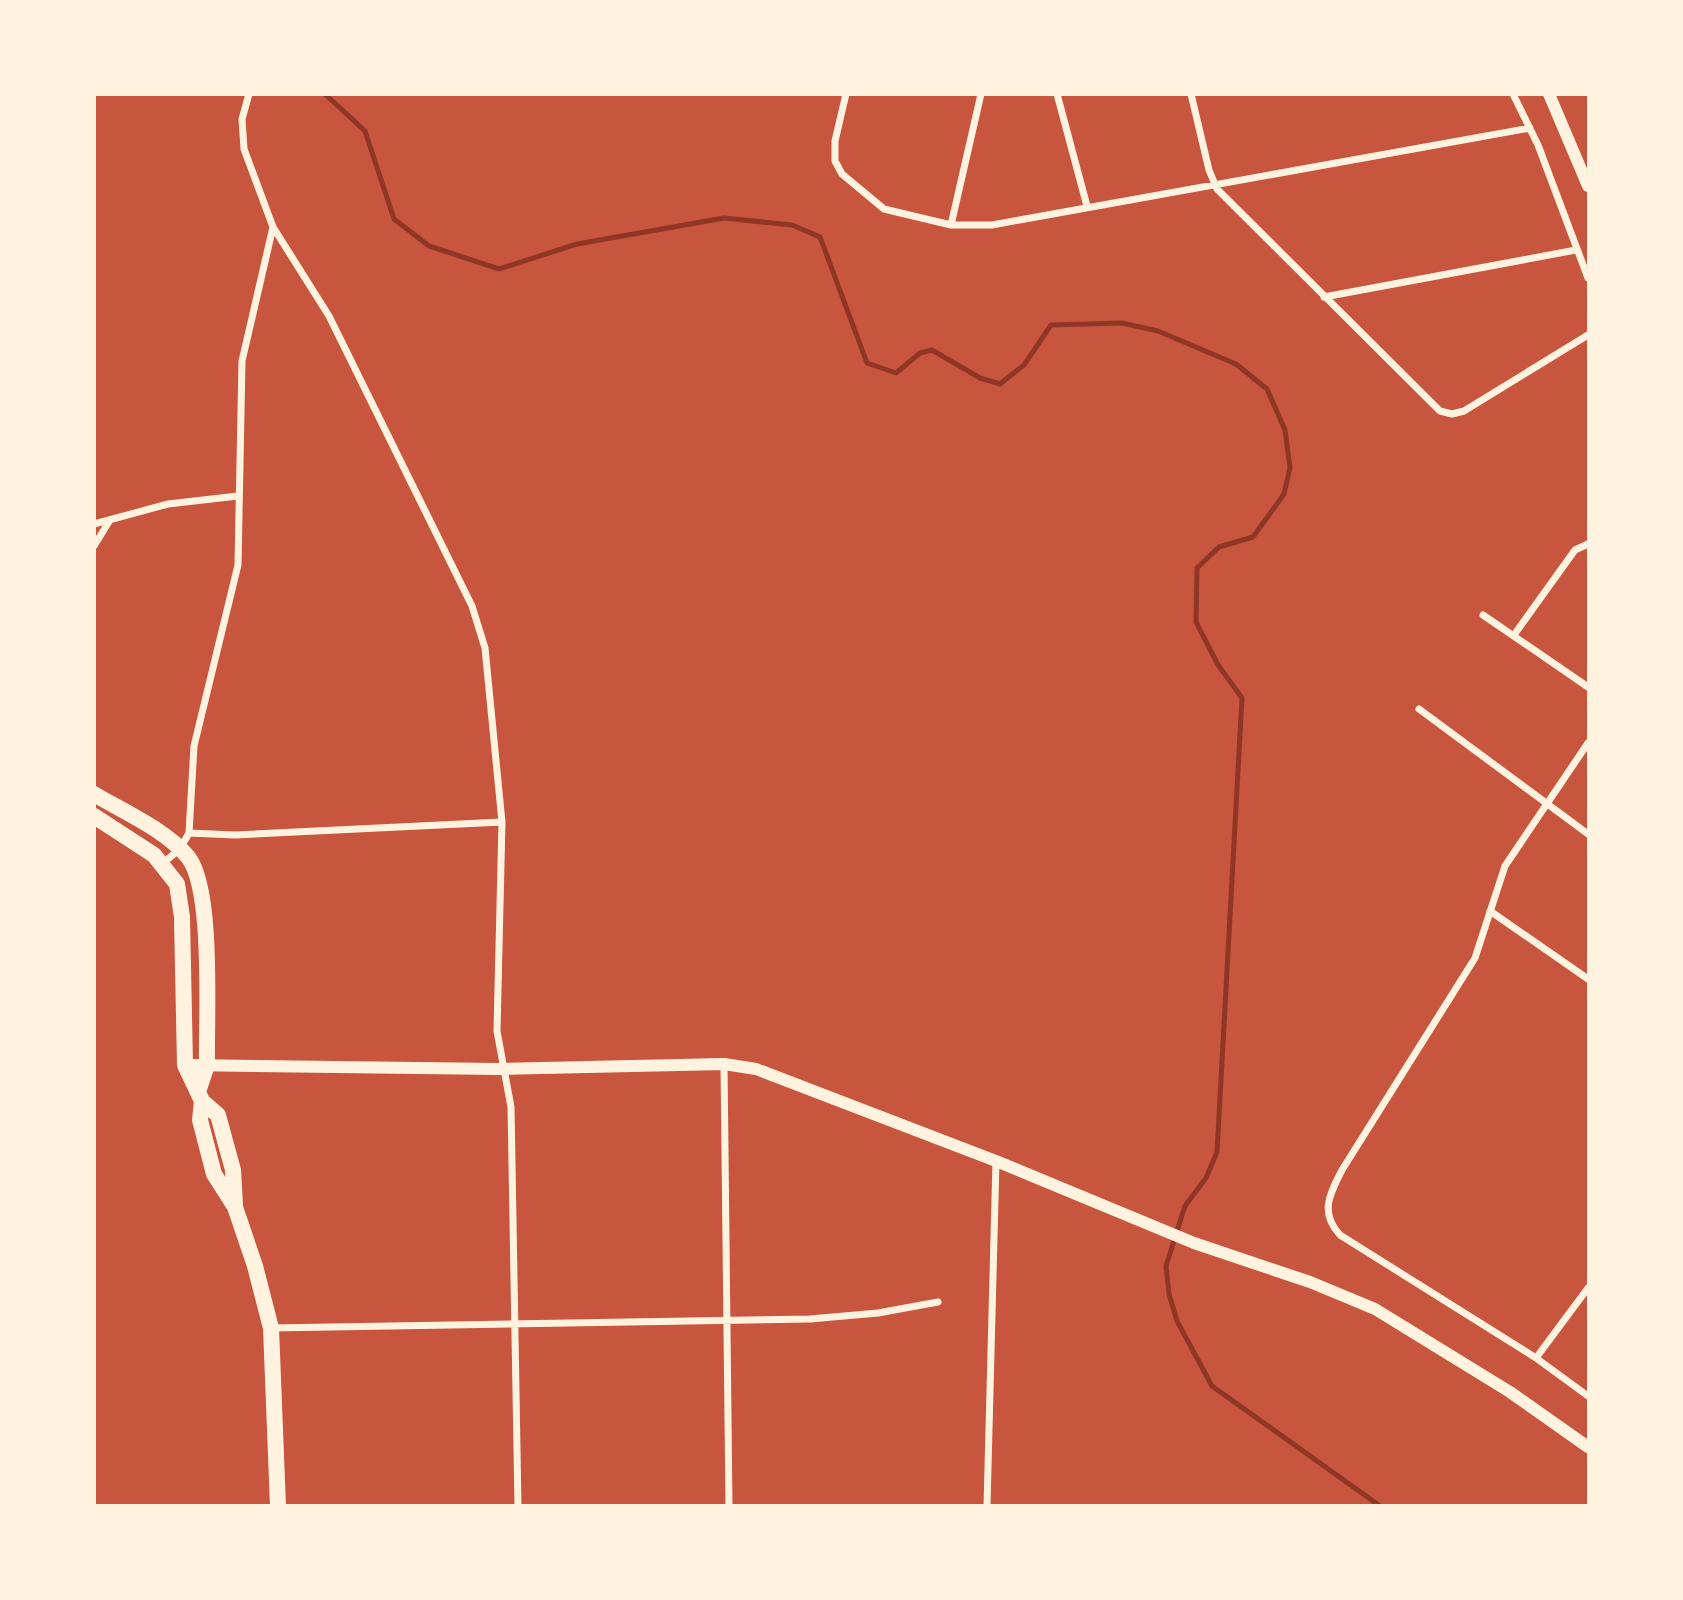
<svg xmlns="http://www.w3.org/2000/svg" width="1683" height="1600" font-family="'Exo 2',sans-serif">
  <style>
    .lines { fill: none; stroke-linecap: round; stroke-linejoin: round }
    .stream { stroke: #8f3625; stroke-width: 5 }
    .minor { stroke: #fff3e0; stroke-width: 7 }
    .tertiary { stroke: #fff3e0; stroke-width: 12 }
    .primary { stroke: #fff3e0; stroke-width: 16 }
  </style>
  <rect width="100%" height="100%" fill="#c8553d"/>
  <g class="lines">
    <path class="stream" d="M325,94L365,131L394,219L429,246L499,269L577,244L724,218L792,225L820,237L867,363L896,373L920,353L932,350L980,378L1000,384L1024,365L1051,325L1122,323L1158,331L1236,364L1267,389L1285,430L1290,468L1284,494L1253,537L1219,547L1197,568L1196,622L1218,665L1242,698L1217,1152L1206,1178L1185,1206L1166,1266L1169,1294L1177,1321L1212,1386L1380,1506"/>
    <path class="minor" d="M846,94L835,141V161L842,174L884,209L951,225H992L1530,128
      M1057,94L1087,206
      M1191,94L1209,170L1217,189L1440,411L1452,414L1464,411L1588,335
      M1513,94L1538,145L1588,278
      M951,225L981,94
      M273,227L329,316L472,606L485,648L502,822L497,1031L511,1107L518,1506
      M1324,297L1576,250
      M94,524L168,504L238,496
      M94,546L110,520
      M1483,615L1588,687
      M1514,635L1575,550L1588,544
      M1419,709L1588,834
      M1588,743L1505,866L1475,958L1342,1170C1330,1194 1319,1212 1340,1235L1536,1358L1588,1396
      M189,833L235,835L502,822
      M163,863L180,849L189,833L194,746L238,565L242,361L273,227L244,149L242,119L249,94
      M1490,911L1588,979
      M724,1064L729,1506
      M271,1328L810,1319L878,1313L938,1302
      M1536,1358L1588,1288
      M987,1506L996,1161"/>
    <path class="tertiary" d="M1549,94L1588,186
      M185,1065L499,1069L724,1064L756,1069L996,1161L1194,1243L1310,1282L1375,1309L1510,1392L1588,1447"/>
    <path class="primary" d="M94,794C124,812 166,830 188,857C214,889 206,1020 207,1065L199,1089
      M94,816L154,855L177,884L182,917L185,1065L202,1101L200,1120L214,1174L235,1207L255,1266L271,1328L278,1506
      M202,1101L218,1115L233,1170L235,1205"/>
  </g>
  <rect width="1683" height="1600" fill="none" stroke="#fff3e0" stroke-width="192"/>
</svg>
